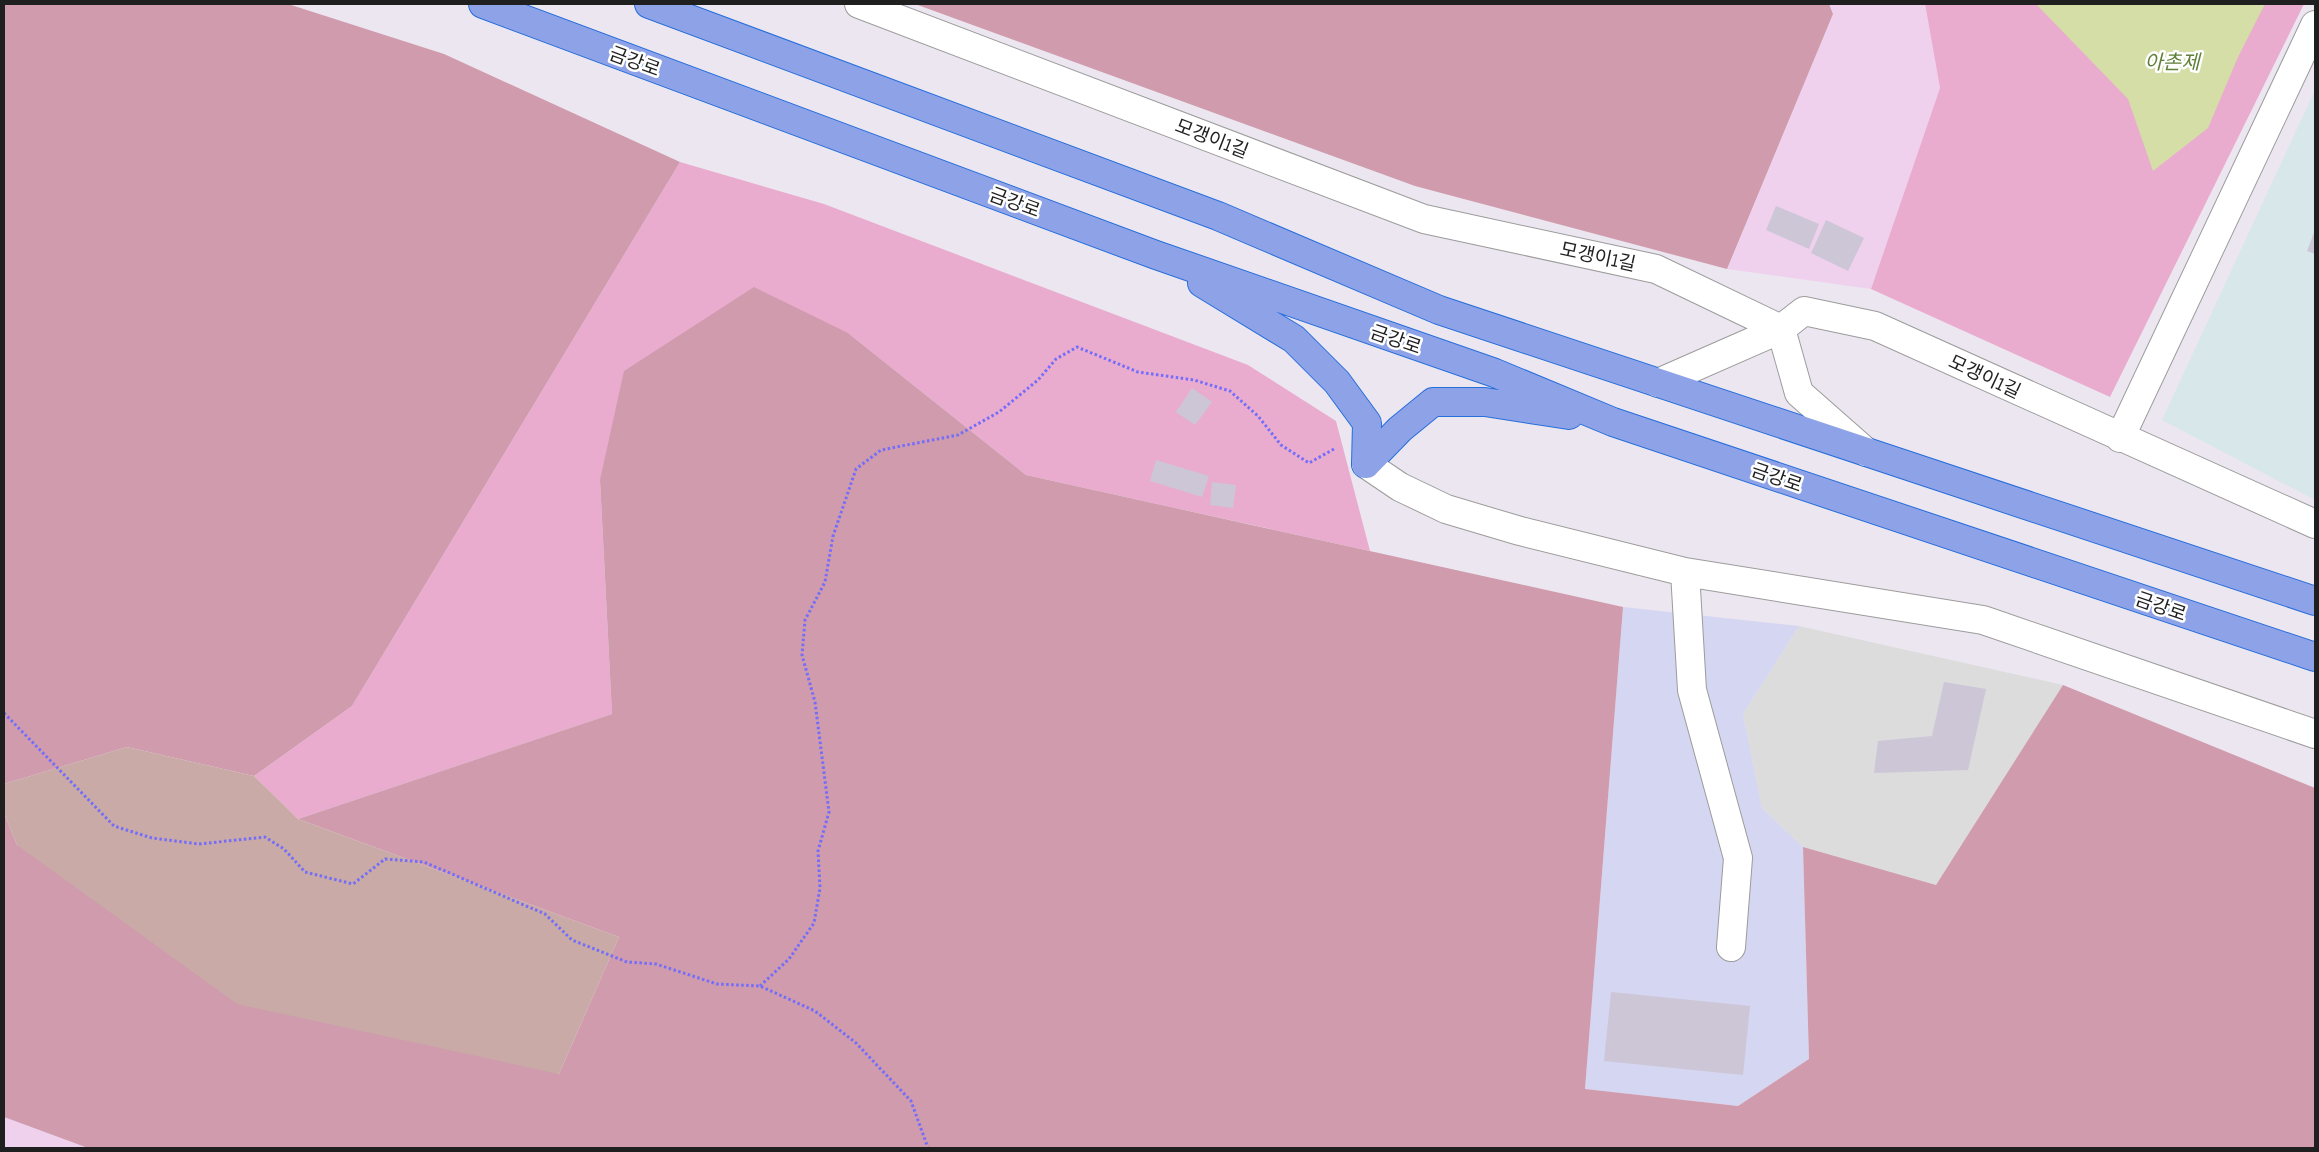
<svg xmlns="http://www.w3.org/2000/svg" width="2319" height="1152" font-family="'Sofia Sans Condensed','Noto Sans KR',sans-serif">
  <style>
    .residential { fill: #dcdcdd }
    .commercial { fill: #d5d6f1 }
    .industrial { fill: #d8e7e9 }
    .farmland { fill: #efd1ee }
    .grass { fill: #eaacce }
    .forest { fill: #cf9bad }
    .cemetery { fill: #c9aaa7 }
    .water { fill: #d4dea6 }
    .building { fill: #ccc6d7 }
    .lines { fill: none; stroke-linecap: round; stroke-linejoin: round }
    .minor-casing { stroke: #9c9c9c; stroke-width: 30 }
    .highway-casing { stroke: #266edb; stroke-width: 30 }
    .path { stroke: #746dfa; stroke-width: 3; stroke-dasharray: 2.5 2.5; stroke-linecap: butt }
    .minor { stroke: #fff; stroke-width: 28 }
    .highway { stroke: #8ea3e7; stroke-width: 28 }
    .labels { text-anchor: middle; stroke-width: 5; stroke-linejoin: round; paint-order: stroke }
    .street-label { font-size: 19px; fill: #1f1f1f; stroke: #fff }
    .water-label { font-size: 20px; font-style: italic; fill: #61803a; stroke: #fff }
  </style>
  <rect width="100%" height="100%" fill="#ece6f0"/>
  <path class="residential" d="M1799,626L2063,685L1936,885L1803,847L1762,808L1743,714Z"/>
  <path class="commercial" d="M1623,607L1799,626L1743,714L1762,808L1803,847L1809,1059L1738,1106L1585,1089Z"/>
  <path class="industrial" d="M2315,90V500L2162,420Z"/>
  <path class="farmland" d="M1829,4H1925L1940,88L1871,289L1727,269L1833,14Z
    M4,1117L88,1148H4Z"/>
  <path class="grass" d="M1925,4H2304L2110,397L1871,289L1940,88Z
    M680,162L824,204L1248,365L1336,421L1370,551L1026,475L848,333L600,480L612,714L298,819L254,776L352,706Z"/>
  <path class="forest" d="M4,4H288L444,54L680,162L352,706L254,776L127,747L4,784Z
    M915,4H1829L1833,14L1727,269L1415,186Z
    M754,287L848,333L1026,475L1623,607L1585,1089L1738,1106L1809,1059L1803,847L1936,885L2063,685L2315,788V1148H88L4,1117V813L17,845L559,1074L619,937L298,819L612,714L600,480L624,371Z"/>
  <path class="cemetery" d="M127,747L254,776L298,819L619,937L559,1074L237,1004L17,845L4,813V784Z"/>
  <path class="water" d="M2036,4H2265L2238,57L2208,128L2153,171L2128,99Z"/>
  <path class="building" d="M1776,206L1819,224L1809,249L1766,230Z
    M1826,220L1864,238L1848,271L1811,253Z
    M2315,230V254L2307,251Z
    M1192,388L1212,402L1195,425L1176,412Z
    M1156,460L1209,476L1202,497L1150,481Z
    M1212,482L1236,485L1233,508L1210,505Z
    M1944,682L1986,689L1968,770L1874,773L1878,741L1932,736Z
    M1611,992L1750,1006L1743,1075L1604,1061Z"/>
  <g class="lines">
    <g class="minor-casing">
      <path id="minor" d="M859,4L1424,219L1656,269L1781,329
        M1781,329L1799,393L1866,452
        M1658,383L1781,329L1804,311L1875,326L2315,524
        M2120,438L2315,25
        M1366,464L1400,487L1446,509L1520,531L1685,572L1983,620L2315,734
        M1685,572L1692,690L1738,858L1731,947"/>
    </g>
    <g class="highway-casing">
      <path id="highway" d="M483,4L1156,255L1495,373L1613,422L2315,657
        M649,4L1218,216L1439,310L2315,601
        M1202,283L1294,339L1337,382L1367,423L1366,464
        M1366,464L1400,429L1433,402H1485L1569,415"/>
    </g>
    <path class="path" d="M4,713L114,826L152,838L199,844L265,837L284,849L305,872L353,884L385,859L424,862L545,914L572,940L627,962L656,964L717,984L760,986L815,1011L856,1043L911,1101L928,1148
      M760,986L789,959L814,923L820,888L818,851L829,812L815,702L802,655L805,620L825,582L833,536L856,469L881,450L958,435L999,412L1038,380L1056,359L1077,347L1138,372L1194,380L1230,391L1258,416L1281,445L1309,463L1334,449"/>
    <use href="#minor" class="minor"/>
    <use href="#highway" class="highway"/>
  </g>
  <g class="labels">
    <g class="street-label">
      <text transform="translate(635 61) rotate(20)" y="7">금강로</text>
      <text transform="translate(1212 138) rotate(21)" y="7">모갱이1길</text>
      <text transform="translate(1015 202) rotate(20)" y="7">금강로</text>
      <text transform="translate(1598 256) rotate(12)" y="7">모갱이1길</text>
      <text transform="translate(1396 339) rotate(19)" y="7">금강로</text>
      <text transform="translate(1985 376) rotate(25)" y="7">모갱이1길</text>
      <text transform="translate(1777 477) rotate(19)" y="7">금강로</text>
      <text transform="translate(2161 606) rotate(19)" y="7">금강로</text>
    </g>
    <g class="water-label">
      <text x="2172" y="69">아촌제</text>
    </g>
  </g>
  <rect width="2319" height="1152" fill="none" stroke="#1f1f1f" stroke-width="10"/>
</svg>
